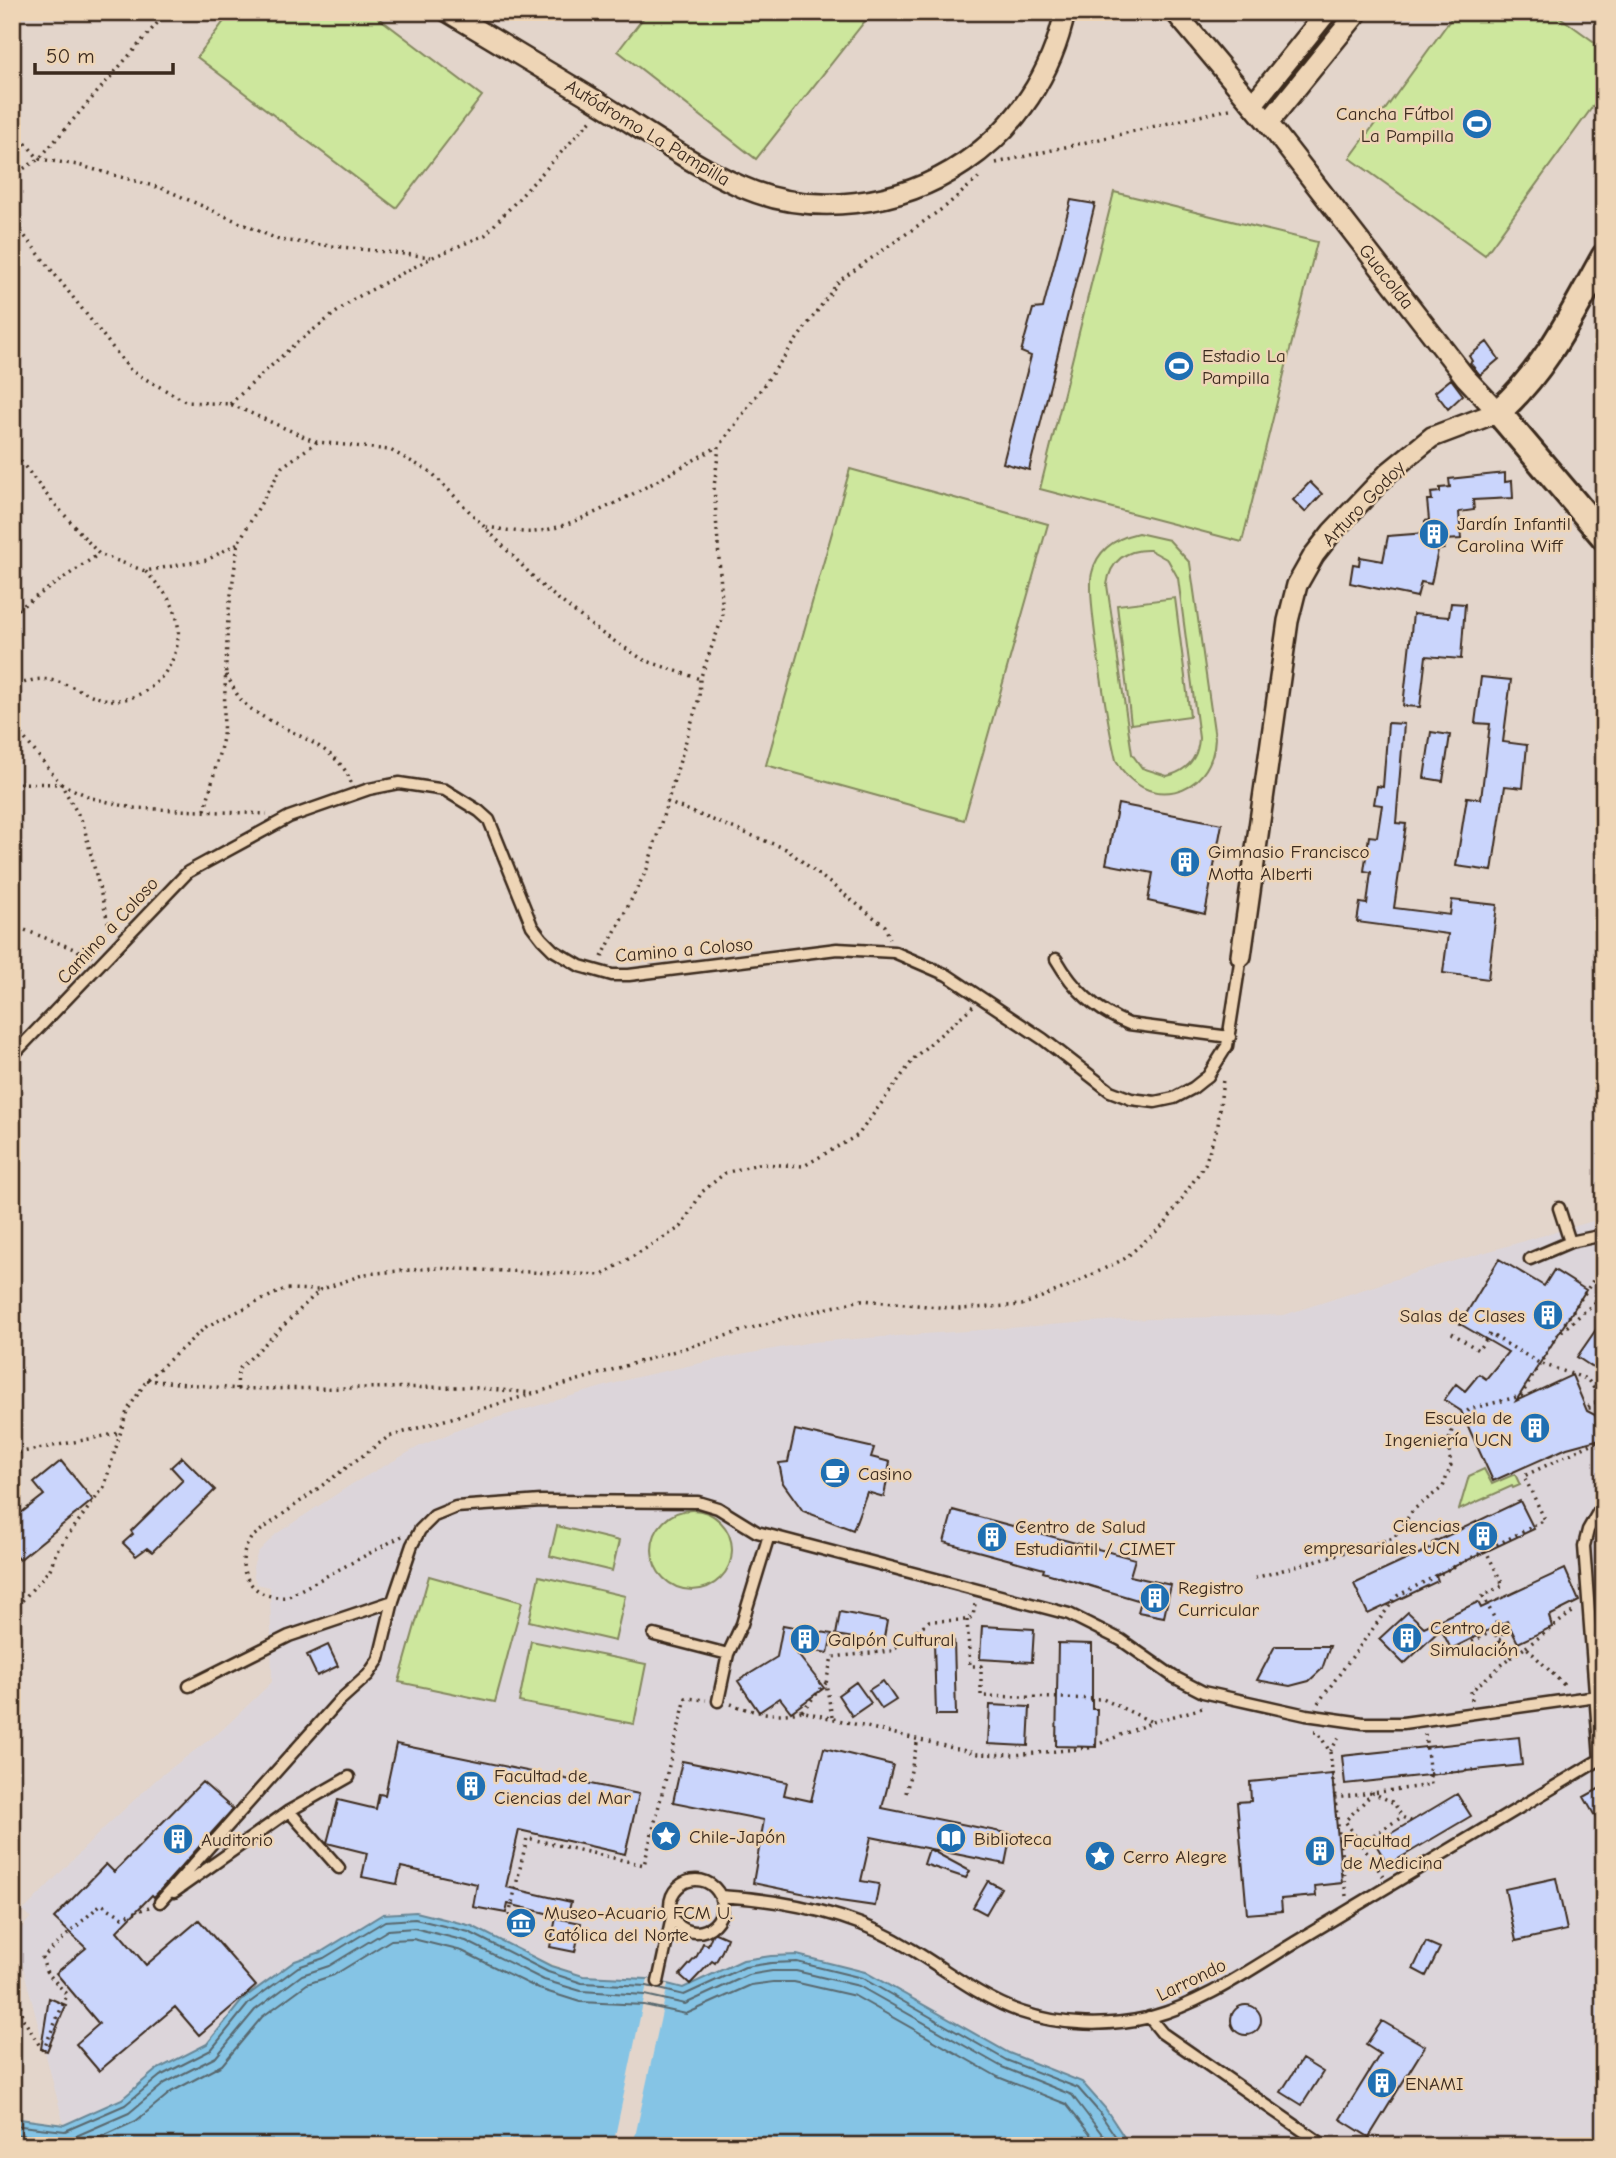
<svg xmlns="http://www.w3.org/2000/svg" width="1616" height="2158" font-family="'Comic Neue',sans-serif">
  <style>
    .built { fill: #dcd5da }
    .green { fill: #cde79d; stroke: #84885e; stroke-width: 2; fill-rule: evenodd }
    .water { fill: #85c4e5; stroke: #678695; stroke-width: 2 }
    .pier { fill: #e3d5cb }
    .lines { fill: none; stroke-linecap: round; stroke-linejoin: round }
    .shore { stroke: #59686e; stroke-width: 2 }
    .building { fill: #cad5fc; stroke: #3b2a1e; stroke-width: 2 }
    .service-casing { stroke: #3b2a1e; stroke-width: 15 }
    .minor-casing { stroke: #3b2a1e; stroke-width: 24 }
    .tertiary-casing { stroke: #3b2a1e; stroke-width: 30 }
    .path { stroke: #3b2a1e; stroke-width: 3.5; stroke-dasharray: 2 5; stroke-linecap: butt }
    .service { stroke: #eed5b6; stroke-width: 10 }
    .minor { stroke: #eed5b6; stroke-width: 19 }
    .tertiary { stroke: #eed5b6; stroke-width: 24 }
    .labels { text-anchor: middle; stroke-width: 5; stroke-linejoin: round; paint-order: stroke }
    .poi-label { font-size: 19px; fill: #3b2a1e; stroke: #eed5b6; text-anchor: start }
    .street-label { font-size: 19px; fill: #3b2a1e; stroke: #eed5b6 }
  </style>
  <rect width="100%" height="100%" fill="#e3d5cb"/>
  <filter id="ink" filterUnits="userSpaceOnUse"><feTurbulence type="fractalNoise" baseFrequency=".0143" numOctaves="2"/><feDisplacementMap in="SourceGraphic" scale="14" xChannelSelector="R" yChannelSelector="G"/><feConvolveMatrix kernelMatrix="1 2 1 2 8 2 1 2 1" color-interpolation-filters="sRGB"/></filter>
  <g filter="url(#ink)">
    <path class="built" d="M1604,1218V2146H1130L1105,2108L1082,2082L1009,2053L957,2024L797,1955L743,1960L683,1988L648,1979L583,1976L517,1950L321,1952L295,1961L244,1998L207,2044L156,2070L122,2099L64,2125L15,1936L31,1917L23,1911L104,1828L158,1778L222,1730L272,1682L270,1587L257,1584L254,1577L253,1567L258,1552L276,1534L352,1484L420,1446L465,1427L633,1378L719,1359L812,1342L1119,1320L1284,1315L1427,1269Z"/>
    <path class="green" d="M231,12H371L482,96L396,208L197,57Z
      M648,12H872L756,159L618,51Z
      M1456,12H1553L1604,49V91L1485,255L1350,158Z
      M1114,192L1317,242L1242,542L1040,489Z
      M850,469L1048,524L964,820L766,765Z
      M1138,533L1169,540L1190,563L1215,738C1213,798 1143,813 1116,760C1109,731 1086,595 1092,573C1097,550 1116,538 1138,533ZM1150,550L1168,560L1178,578L1199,738C1198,759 1187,771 1167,776L1142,768L1132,754L1107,585C1110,561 1126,549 1150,550Z
      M1175,598L1190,716L1131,724L1117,605Z
      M1484,1469L1492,1484L1515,1474L1520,1485L1513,1488L1512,1486L1459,1510L1469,1476Z
      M652 1550a40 40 0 1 1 80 0a40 40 0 1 1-80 0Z
      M557,1526L619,1541L612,1571L550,1556Z
      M429,1576L522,1602L495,1702L399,1682Z
      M539,1576L625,1596L615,1641L529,1621Z
      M531,1641L646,1664L634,1724L519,1702Z"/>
    <path class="water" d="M416,1912L472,1926L551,1966L583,1976L648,1979L683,1988L743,1960L771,1956L797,1955L865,1972L1009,2053L1082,2082L1105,2108L1130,2146H12V2118L64,2125L122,2099L156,2070L207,2044L244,1998L295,1961L321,1952L383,1914Z"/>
    <path class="pier" d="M648,1979L668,1984L633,2146H613Z"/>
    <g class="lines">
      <path class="shore" d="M12,2125L65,2131L125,2105L160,2076L211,2050L249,2003L298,1967L324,1958L385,1921L415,1919L469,1932L548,1972L582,1983L647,1986L684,1995L745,1967L771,1963L797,1962L862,1978L1006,2060L1078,2088L1099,2112L1122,2146
        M12,2134L67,2140L129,2113L165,2083L216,2057L255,2010L302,1975L329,1966L388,1930L414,1928L466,1941L544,1980L581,1991L645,1995L685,2004L748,1975L772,1971H796L859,1986L1002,2067L1072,2095L1111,2146
        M81,2146L136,2121L171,2092L222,2065L262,2017L307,1984L334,1975L391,1940L413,1939L462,1951L539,1989L580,2002L644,2005L686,2014L751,1985L773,1982H794L855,1996L998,2077L1066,2104L1099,2146"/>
    </g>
    <path class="building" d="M1071,200L1095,204L1029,470L1003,463L1031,356L1021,352L1033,309L1043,308Z
      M1487,342L1499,359L1480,375L1470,363L1472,361L1469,356Z
      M1451,379L1463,395L1448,409L1435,392Z
      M1505,473V482L1512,481L1513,498L1473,500L1474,510L1459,512L1461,539L1444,540V549L1438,550L1431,584L1421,582L1417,597L1350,583L1353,564L1359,565L1360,557L1383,561L1388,536L1426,533L1425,521L1429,520L1427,500H1432L1431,493L1440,492V488L1450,487L1449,479Z
      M1310,482L1322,494L1305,512L1293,500Z
      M1451,603L1465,604L1461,659L1426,656L1420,707L1403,706L1413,614L1449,617Z
      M1481,677L1511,680L1503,742L1527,745L1523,788L1505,786L1492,871L1456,866L1467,797L1481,799L1490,724L1475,723Z
      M1388,723L1404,724L1396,823L1406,824L1394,908L1450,915L1452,900L1497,905L1488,979L1443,973L1448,934L1357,922L1360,903L1367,904L1371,872L1364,871L1369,836L1377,837L1382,805L1374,804L1377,786L1383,787Z
      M1431,732L1450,735L1443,781L1424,778Z
      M1118,804L1222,824L1205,914L1148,901L1153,873L1106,864Z
      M1499,1259L1544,1286L1554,1270L1586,1290L1516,1401L1572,1375L1587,1411L1595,1415L1604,1438L1567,1448L1493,1481L1461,1411L1444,1400L1456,1384L1465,1391L1479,1374L1486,1379L1508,1352L1460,1324Z
      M1604,1318V1375L1577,1357Z
      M795,1430L874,1448L871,1457L890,1462L884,1497L867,1492L853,1530L803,1511L783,1483L779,1463L788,1462Z
      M182,1457L215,1490L152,1552L147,1548L136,1556L123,1543L133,1534L131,1531L183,1480L171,1467Z
      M61,1461L93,1500L19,1560L12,1552V1520L44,1495L34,1483Z
      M1520,1501L1534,1529L1436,1575L1438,1581L1368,1614L1354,1584L1434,1547L1432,1543Z
      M953,1510L1135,1559L1130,1576L1171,1585L1164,1617L1138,1612L1141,1601L1043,1572L1044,1569L944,1542Z
      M1565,1569L1579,1601L1549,1616L1552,1627L1518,1643L1507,1621L1451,1649L1441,1629L1404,1664L1379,1639L1408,1612L1424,1627L1478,1602L1481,1608Z
      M840,1612L887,1621L883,1643L836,1635Z
      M783,1625L832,1634L828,1653L792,1647L824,1688L791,1712L780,1698L759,1712L738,1681L777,1657Z
      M982,1626L1034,1629L1032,1662L980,1659Z
      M934,1641H954L956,1715H936Z
      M1058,1643L1092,1644V1709H1097L1096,1747L1056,1746Z
      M328,1645L338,1666L317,1676L307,1655Z
      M1275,1646H1330L1322,1669L1309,1681L1290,1686L1257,1680Z
      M883,1681L896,1700L882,1709L869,1690Z
      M856,1682L871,1703L852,1716L838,1695Z
      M990,1705L1030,1707L1028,1746L988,1744Z
      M1519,1737L1522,1765L1345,1784L1342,1756Z
      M396,1744L639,1794L625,1854L519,1830L506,1887L571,1902L567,1918L508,1904L506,1913L473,1907L477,1884L401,1867L397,1884L362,1877L367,1853L327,1843L338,1800L376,1809L379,1794L385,1795Z
      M824,1748L893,1765L882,1808L1011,1834L1005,1864L871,1837L861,1881L879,1884L875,1906L840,1901L753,1883L764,1820L673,1802L682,1761L787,1782L784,1795L811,1801Z
      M1332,1774L1342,1883L1315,1886L1316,1896L1281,1899L1282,1911L1247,1914L1237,1802L1251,1801L1250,1782Z
      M202,1782L233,1809L154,1897L152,1895L117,1931L146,1965L199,1920L256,1986L199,2035L175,2007L99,2071L76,2044L99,2024L56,1973L86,1948L54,1918L106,1864L114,1872Z
      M1604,1786V1832L1584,1797Z
      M1457,1794L1471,1816L1388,1865L1375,1843Z
      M929,1849L970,1871L966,1878L924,1864Z
      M1556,1878L1567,1930L1516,1941L1505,1889Z
      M988,1881L1001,1888L986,1914L973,1907Z
      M556,1918L581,1923L575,1952L550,1947Z
      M713,1932L727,1938L722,1951L715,1963L712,1961L690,1984L680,1975L697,1956L703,1943L708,1945Z
      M1426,1942L1440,1948L1426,1976L1413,1969Z
      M49,1998L66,2005L47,2051L41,2049Z
      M1231 2020a15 15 0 1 1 30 0a15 15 0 1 1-30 0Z
      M1382,2021L1425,2046L1369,2137L1340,2119L1380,2054L1366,2045Z
      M1302,2059L1323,2072L1302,2105L1281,2092Z"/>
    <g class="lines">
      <g class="service-casing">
        <path id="service" d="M1056,959C1074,990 1095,1010 1129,1024L1230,1037
          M12,1056L188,872L289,817L369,789L399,783L445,790L479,811L489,820L532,926L542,939L553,950L580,966L612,975H629L837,949L894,952L947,975L1043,1039L1110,1091L1131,1099L1155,1102L1174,1098L1193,1088L1208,1076L1227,1046L1241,956
          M1559,1208L1570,1242
          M1530,1259L1570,1242L1604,1235
          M654,1635L728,1654L742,1624L769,1535
          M189,1686L289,1636L393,1601
          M718,1701L728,1654
          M1600,1759L1584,1546L1588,1530L1604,1502
          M289,1811L339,1868
          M670 1906a26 26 0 1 1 52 0a26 26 0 1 1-52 0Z
          M174,1892L289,1811L349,1777
          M720,1896C786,1900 854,1913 911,1949C948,1971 979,1997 1021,2012C1062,2026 1108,2027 1151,2017C1208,2002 1259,1963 1309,1934C1408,1875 1506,1816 1604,1757
          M160,1902L338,1702L368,1675L379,1659L393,1601L412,1545L420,1530L434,1516L456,1507L541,1501L698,1502L718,1508L757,1532L1069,1614L1121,1640L1174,1677L1203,1692L1306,1715L1363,1723H1403L1604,1695
          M658,1982L672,1917
          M1149,2017L1162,2033L1325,2146"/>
      </g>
      <g class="minor-casing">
        <path id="minor" d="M448,12C499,43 552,74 603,105C648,133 691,164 740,186C811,218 901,206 964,163C1017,127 1052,74 1065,12
          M1175,12L1268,123L1465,377L1498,412L1432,437L1389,472L1332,532L1314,555L1297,585L1288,621L1241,956
          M1253,104L1327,12
          M1268,123L1358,12"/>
      </g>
      <g class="tertiary-casing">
        <path id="tertiary" d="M1604,257C1573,312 1546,370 1498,412L1604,537"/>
      </g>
      <path class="path" d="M12,127L39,159L78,165L164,189L279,240L431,257
        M996,163L1234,108
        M12,176L39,159L167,12
        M12,220L131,371L187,402L230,404L316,442
        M230,404L296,343L354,299L433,257L485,235L592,119
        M12,450L46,494L99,554L145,571L207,560L238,543
        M486,527C502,529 518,533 534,532C584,527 671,472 717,447
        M12,613L99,554
        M226,675C232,683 236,696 244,703C272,730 338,741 351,783
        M12,690C52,660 83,703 119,700C157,696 185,657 177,619C173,599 158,585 145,571
        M12,723L61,784L83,823L111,934
        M12,783L61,784L92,798L133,808L267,814
        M667,802L786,849L885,926L890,939
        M205,810L223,738L228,617L238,543L282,467L317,442L390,450L431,472L543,587L600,632L644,660L700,679
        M12,925L92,956
        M602,957L647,869L699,698L700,679L723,616L714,487L719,447L839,281L946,206L982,175
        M1561,1329L1594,1279L1604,1285
        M1452,1333L1478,1350L1490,1334L1539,1363L1587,1379L1602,1399
        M147,1380L237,1389L467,1387L533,1393
        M237,1389L238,1370L320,1290L365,1274L433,1268L602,1275L681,1227L702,1192L725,1173L758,1164L804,1166L858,1135L916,1056L973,1006
        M1602,1399L1586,1408H1604
        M12,1454L120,1433
        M402,1536L287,1597C251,1601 230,1566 252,1537L388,1437L782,1319L862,1300L960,1309L1022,1305L1069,1286L1124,1259L1165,1224L1205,1164L1218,1125L1223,1079
        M1485,1549L1503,1585L1483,1596L1504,1637L1499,1640
        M1255,1578L1394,1538L1413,1510L1443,1487L1451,1465L1448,1443L1455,1420L1470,1409L1521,1396L1557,1335L1604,1295
        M12,1619L21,1602L50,1569L57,1550L104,1487L127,1411L147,1380L207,1326L285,1289L320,1290
        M967,1620L970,1666H981V1696L1103,1699L1152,1722
        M1474,1637L1471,1642L1493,1631L1510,1658L1526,1647L1566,1687
        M1526,1647L1575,1610
        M1472,1700L1471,1691L1510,1658
        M1318,1703L1397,1596L1545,1520L1524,1476L1604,1438
        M731,1704C751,1712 780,1718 801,1711L978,1754L1014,1755L1089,1748L1153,1722L1206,1707
        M802,1711L826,1683
        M832,1717L826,1683L832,1657L891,1651L929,1621L967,1620L973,1616L975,1604
        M1314,1732H1318L1330,1752L1341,1734
        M1330,1752L1335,1798
        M1430,1774L1473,1770
        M906,1793L918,1739
        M1366,1845L1367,1839L1402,1817
        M12,1852C24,1869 22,1880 12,1898
        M1383,1876L1345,1821L1373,1793L1394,1803L1402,1817L1411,1821
        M1346,1896L1335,1798L1431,1785L1425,1733
        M509,1916L527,1838L644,1865L686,1698L706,1700
        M12,1973L16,1975L22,2017L43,2051
        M43,2051L67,1995L46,1971L42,1958L101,1904L123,1917L149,1907"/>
      <use href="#service" class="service"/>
      <use href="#minor" class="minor"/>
      <use href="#tertiary" class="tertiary"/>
    </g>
  </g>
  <defs>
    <g id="stadium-disc" transform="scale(1.575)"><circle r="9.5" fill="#1f6fb2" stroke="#eed5b6"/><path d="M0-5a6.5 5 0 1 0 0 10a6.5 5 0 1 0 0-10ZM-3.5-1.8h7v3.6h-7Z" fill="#fff"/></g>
    <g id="building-disc" transform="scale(1.575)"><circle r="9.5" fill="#1f6fb2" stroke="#eed5b6"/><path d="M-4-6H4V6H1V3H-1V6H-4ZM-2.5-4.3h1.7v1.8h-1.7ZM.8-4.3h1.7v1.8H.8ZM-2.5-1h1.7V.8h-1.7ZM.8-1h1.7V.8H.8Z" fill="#fff"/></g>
    <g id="cafe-disc" transform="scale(1.575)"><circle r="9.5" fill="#1f6fb2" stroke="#eed5b6"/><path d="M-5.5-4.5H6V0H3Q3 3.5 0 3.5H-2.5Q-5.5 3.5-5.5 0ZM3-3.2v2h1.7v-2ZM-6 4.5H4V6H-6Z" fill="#fff"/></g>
    <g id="sight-disc" transform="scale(1.575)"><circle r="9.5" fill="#1f6fb2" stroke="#eed5b6"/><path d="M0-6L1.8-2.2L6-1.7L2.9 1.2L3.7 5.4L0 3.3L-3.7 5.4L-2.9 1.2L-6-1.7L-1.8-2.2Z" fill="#fff"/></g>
    <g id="library-disc" transform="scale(1.575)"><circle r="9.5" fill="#1f6fb2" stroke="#eed5b6"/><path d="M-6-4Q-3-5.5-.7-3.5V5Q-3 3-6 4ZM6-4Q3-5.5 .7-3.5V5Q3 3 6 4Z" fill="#fff"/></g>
    <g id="museum-disc" transform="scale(1.575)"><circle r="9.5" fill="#1f6fb2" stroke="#eed5b6"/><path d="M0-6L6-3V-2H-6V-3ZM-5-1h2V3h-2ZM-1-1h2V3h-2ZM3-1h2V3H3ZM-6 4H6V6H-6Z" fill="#fff"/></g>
  </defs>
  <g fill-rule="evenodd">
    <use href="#stadium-disc" x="1477" y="124"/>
    <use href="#stadium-disc" x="1179" y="366"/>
    <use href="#building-disc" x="1434" y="534"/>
    <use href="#building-disc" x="1185" y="862"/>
    <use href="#building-disc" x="1548" y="1315"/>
    <use href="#building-disc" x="1535" y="1428"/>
    <use href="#cafe-disc" x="835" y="1473"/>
    <use href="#building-disc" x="1483" y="1536"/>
    <use href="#building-disc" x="992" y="1537"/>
    <use href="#building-disc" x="1155" y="1598"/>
    <use href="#building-disc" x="1407" y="1638"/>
    <use href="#building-disc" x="805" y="1639"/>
    <use href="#building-disc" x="471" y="1786"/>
    <use href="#sight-disc" x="666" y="1836"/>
    <use href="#library-disc" x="951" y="1838"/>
    <use href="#building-disc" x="178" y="1839"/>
    <use href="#building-disc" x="1320" y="1851"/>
    <use href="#sight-disc" x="1100" y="1856"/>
    <use href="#museum-disc" x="521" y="1923"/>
    <use href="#building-disc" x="1382" y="2083"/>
  </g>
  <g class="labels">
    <g class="poi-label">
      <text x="1454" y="120" text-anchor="end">Cancha Fútbol<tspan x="1454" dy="22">La Pampilla</tspan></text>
      <text x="1202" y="362">Estadio La<tspan x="1202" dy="22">Pampilla</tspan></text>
      <text x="1457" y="530">Jardín Infantil<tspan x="1457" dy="22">Carolina Wiff</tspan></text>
      <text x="1208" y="858">Gimnasio Francisco<tspan x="1208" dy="22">Motta Alberti</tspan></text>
      <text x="1525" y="1322" text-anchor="end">Salas de Clases</text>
      <text x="1512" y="1424" text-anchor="end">Escuela de<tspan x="1512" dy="22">Ingeniería UCN</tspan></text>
      <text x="858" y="1480">Casino</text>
      <text x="1460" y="1532" text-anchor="end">Ciencias<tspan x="1460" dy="22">empresariales UCN</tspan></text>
      <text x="1015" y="1533">Centro de Salud<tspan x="1015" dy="22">Estudiantil / CIMET</tspan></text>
      <text x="1178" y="1594">Registro<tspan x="1178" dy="22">Curricular</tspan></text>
      <text x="1430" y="1634">Centro de<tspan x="1430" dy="22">Simulación</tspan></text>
      <text x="828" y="1646">Galpón Cultural</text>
      <text x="494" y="1782">Facultad de<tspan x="494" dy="22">Ciencias del Mar</tspan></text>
      <text x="689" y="1843">Chile-Japón</text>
      <text x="974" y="1845">Biblioteca</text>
      <text x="201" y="1846">Auditorio</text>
      <text x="1343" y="1847">Facultad<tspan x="1343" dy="22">de Medicina</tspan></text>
      <text x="1123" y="1863">Cerro Alegre</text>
      <text x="544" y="1919">Museo-Acuario FCM U.<tspan x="544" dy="22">Católica del Norte</tspan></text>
      <text x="1405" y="2090">ENAMI</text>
    </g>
    <g class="street-label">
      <text transform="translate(648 132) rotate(31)" y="7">Autódromo La Pampilla</text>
      <text transform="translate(1387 276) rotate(52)" y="7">Guacolda</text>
      <text transform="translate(1363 503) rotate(-46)" y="7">Arturo Godoy</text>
      <text transform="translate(107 930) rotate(-47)" y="7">Camino a Coloso</text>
      <text transform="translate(684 949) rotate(-5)" y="7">Camino a Coloso</text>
      <text transform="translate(1191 1979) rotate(-26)" y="7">Larrondo</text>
    </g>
  </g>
  <rect width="1616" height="2158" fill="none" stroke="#eed5b6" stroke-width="42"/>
  <rect x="21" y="21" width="1574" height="2116" fill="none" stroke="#3b2a1e" stroke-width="2.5" filter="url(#ink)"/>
  <path d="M35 63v10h138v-10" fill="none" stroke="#3b2a1e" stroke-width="3.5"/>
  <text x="46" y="63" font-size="21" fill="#3b2a1e" stroke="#eed5b6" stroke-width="5" paint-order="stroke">50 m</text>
</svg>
